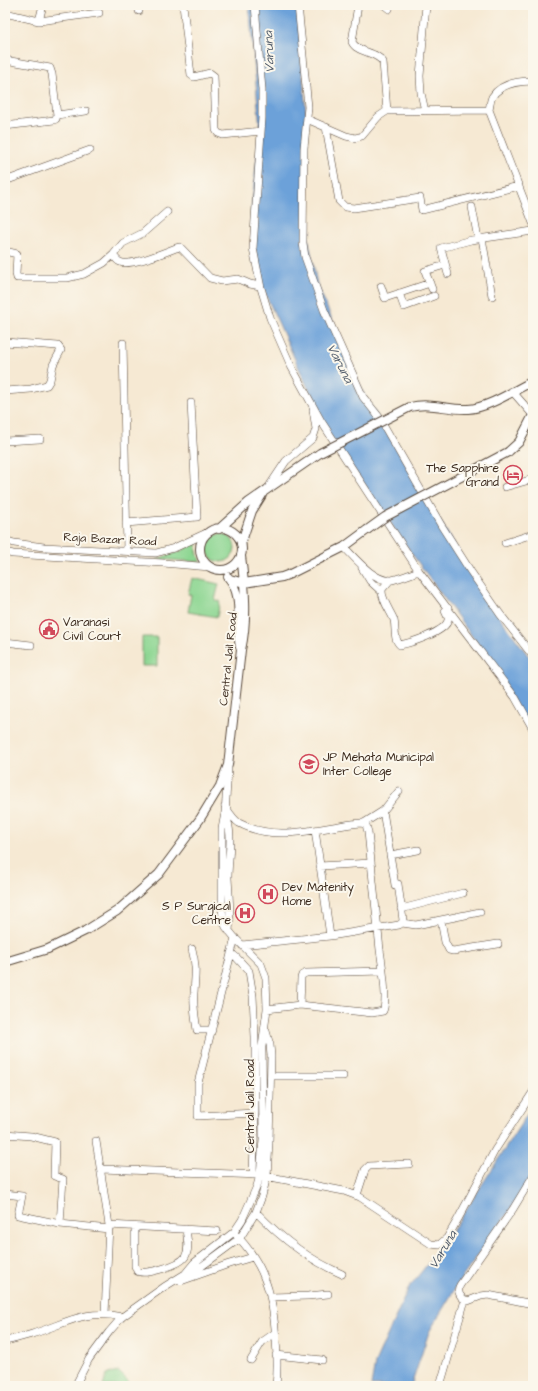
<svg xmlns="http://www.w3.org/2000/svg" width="538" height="1391" font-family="'Architects Daughter',sans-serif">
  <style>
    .green { fill: #8dd692; stroke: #648058 }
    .water { fill: #6ca1d9; stroke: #54667c }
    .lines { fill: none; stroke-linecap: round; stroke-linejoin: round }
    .minor-casing { stroke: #574739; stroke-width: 8 }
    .major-casing { stroke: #574739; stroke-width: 10 }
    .minor { stroke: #fff; stroke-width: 7 }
    .major { stroke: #fff; stroke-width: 8 }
    .major-bridge-casing { stroke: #574739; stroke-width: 10; stroke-linecap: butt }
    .major-bridge { stroke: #fff; stroke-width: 8 }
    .labels { text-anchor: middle; stroke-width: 4; stroke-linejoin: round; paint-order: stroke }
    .poi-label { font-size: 12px; fill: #3b2a1e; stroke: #fbf7ec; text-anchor: start }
    .street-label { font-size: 12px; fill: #3b2a1e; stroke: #fbf7ec }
    .water-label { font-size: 13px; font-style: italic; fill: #4f5a69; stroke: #fbf7ec }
  </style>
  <rect width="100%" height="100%" fill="#fbf7ec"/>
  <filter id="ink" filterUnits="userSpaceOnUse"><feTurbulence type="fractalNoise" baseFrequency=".025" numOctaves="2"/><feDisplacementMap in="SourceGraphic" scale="8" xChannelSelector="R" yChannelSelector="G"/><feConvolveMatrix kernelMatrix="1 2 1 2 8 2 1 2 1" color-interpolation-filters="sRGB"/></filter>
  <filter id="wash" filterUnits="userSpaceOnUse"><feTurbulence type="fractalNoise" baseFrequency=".012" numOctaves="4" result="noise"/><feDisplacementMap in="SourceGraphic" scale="16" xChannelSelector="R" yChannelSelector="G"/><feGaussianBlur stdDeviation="0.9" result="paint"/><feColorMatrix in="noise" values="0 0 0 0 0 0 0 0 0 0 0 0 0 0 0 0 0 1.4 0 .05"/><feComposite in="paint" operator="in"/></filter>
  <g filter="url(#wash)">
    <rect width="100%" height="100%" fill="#f6e9d3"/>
    <path class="green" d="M207 548a14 14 0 1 1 28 0a14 14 0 1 1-28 0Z
      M198,541C196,549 197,554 201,562L157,559L181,551Z
      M192,578L219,584L215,600L220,601L217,617L188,612L191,595L188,594Z
      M142,637H157V666H142Z
      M119,1372L133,1386H103L107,1374Z"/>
    <path class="water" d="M249,5H297L306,113V226L317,284L364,394L490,604L533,662V737L490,661L404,543L328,432L259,280L251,212L260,128Z
      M533,1105V1178L459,1282L429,1332L411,1386H371L375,1363L409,1287L444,1244Z"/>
  </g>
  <g filter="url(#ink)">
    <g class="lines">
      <g class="minor-casing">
        <path id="minor" d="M138,5L139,11
          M183,5L191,75L194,77L210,73L214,76L216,130L218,133L223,135L261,131
          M255,5L262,90V118L253,248L261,288L270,318L291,366L321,421L419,571L515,697L533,729
          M298,5L308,107L304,148L303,243L305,257L324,310L363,397L379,417L441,525L471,572L500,614L533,656
          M358,5L352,42C357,53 376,51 383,62L387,111
          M384,5L389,9
          M5,13L39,21L99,13
          M39,21L43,5
          M5,60L50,68L52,74L57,115L56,119L54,120L5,126
          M533,81C519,81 500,84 492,97C490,101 490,106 489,110L533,223
          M425,111L421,93L420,76L426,5
          M57,115L86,111
          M307,119L346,136L355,138L362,136L378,117L387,111L489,110
          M326,127L339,201L345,207L354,208L420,198L422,210L519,186
          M5,181L90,150
          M472,207L478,239
          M482,238L492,296
          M5,251L17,254L16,274L17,278H67L84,274L104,263L113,255L123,243L143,233L167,212
          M113,255C115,257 117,261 120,262C129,267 166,252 176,248L180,247L210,278L222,281L238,279L250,284L260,286
          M448,274L441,248L471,240L533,231
          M381,286L385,298L430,283
          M432,289L425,271L445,265
          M399,293L404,307L434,296
          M5,342L58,346L61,350L53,365L50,380L47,385L31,389L5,391
          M123,343L127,551
          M512,391L533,415
          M5,441L40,439
          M505,487L533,479
          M268,488L286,461L313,438L316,429L313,410
          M126,523L197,517L191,403
          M5,540L14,543L44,547L156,553L174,548L211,531
          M505,543L533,534
          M344,547C355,558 375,583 392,580C401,578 410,574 419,571
          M5,552L13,554L163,563L210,567
          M362,568L370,581L382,592
          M390,580C388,583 383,587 382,590C381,599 391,612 394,620C396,628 393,639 400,645C410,643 446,632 448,620C449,618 446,614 445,611L448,608
          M5,642L31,645
          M225,806C229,812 233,819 239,823C277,844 322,826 362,823L366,825L368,832C372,871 376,911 380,950C382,963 388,1001 383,1011L372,1013L300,1005L267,1009
          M383,811L395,885
          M225,813C234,833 228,857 228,878C229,896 231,913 229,931
          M364,823L383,811L399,791
          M315,830L330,936
          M390,855L418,850
          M320,866L371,863
          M401,909L463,893
          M441,920L445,942L449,950L453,951L498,944
          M402,923L416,925L480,912
          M235,938L198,1083V1116L255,1113L253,1175
          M242,945L330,936L399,925L402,923L403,920L398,884
          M192,949C197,968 195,975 194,993C193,1005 195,1018 197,1030H212
          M231,953L236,957L249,971L253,996L255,1037V1113
          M300,1005L301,978L302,975L306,973L382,971
          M271,1076H343
          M5,1134L31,1136L55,1142L54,1176L63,1179L60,1224
          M96,1141L109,1225L105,1314
          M101,1169L260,1175L344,1191L360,1197L431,1244L439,1245L447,1238L458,1219L495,1150L533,1092
          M533,1176L513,1209L460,1285C456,1292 461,1299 468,1301L481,1296L488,1295L533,1304
          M5,1194L22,1196L18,1215L60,1224L109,1229
          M357,1195L365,1170L369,1166L409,1164
          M256,1212C280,1237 309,1260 342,1274
          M109,1225L217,1231
          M135,1227V1266L137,1271C144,1276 180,1265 185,1257C190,1249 187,1238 186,1229
          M237,1236C248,1247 260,1265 265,1280C275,1304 279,1359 276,1386
          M186,1274L202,1266L240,1238L256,1212L262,1196L267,1176L269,1143L271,1056L270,1045L266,1031
          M181,1281L229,1264L253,1257
          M270,1297L308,1296L328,1294
          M5,1341C14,1339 23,1337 32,1334C65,1324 86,1308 122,1317
          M276,1355L322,1360
          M251,1360L262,1342L275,1333
          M75,1386L89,1359L109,1332L122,1317L164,1287L185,1274L194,1263L234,1232L242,1220L257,1186L260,1175L263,1139L262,1047L267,1009L266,978L261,964L235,938L226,927L223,920L222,907V829L225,813L228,769
          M440,1386L465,1300"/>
      </g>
      <g class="major-casing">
        <path id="major" d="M410,407C431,402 447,410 468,409C488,408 515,390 533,381
          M508,452L519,442L533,415
          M200 549a21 21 0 1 1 42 0a21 21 0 1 1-42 0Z
          M219,529L249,502L320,453
          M241,544L252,511L262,495
          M228,577C245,596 235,625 240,647
          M230,579L244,583L282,577L290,574L344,547L367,530
          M5,962L48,949L85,931L117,911L159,874L200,819L220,786L228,765L241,650C248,619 245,587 241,556"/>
      </g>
      <use href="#minor" class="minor"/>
      <use href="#major" class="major"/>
      <g class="major-bridge-casing">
        <path id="major-bridge" d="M320,453L410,407
          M367,530L385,517L508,452"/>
      </g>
      <use href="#major-bridge" class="major-bridge"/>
    </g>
  </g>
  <defs>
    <g id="hotel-ring" transform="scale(1)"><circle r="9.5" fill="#fbf7ec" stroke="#d1495b" stroke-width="1.5"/><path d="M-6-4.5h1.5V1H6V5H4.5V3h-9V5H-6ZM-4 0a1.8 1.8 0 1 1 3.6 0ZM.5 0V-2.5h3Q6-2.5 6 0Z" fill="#d1495b"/></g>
    <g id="civic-ring" transform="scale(1)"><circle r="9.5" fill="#fbf7ec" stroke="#d1495b" stroke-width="1.5"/><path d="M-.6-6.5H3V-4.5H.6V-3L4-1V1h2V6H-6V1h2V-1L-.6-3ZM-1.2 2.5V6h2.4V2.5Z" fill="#d1495b"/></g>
    <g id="university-ring" transform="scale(1)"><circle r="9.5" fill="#fbf7ec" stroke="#d1495b" stroke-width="1.5"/><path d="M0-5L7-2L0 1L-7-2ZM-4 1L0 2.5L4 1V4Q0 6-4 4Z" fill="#d1495b"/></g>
    <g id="hospital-ring" transform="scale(1)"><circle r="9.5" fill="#fbf7ec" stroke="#d1495b" stroke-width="1.5"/><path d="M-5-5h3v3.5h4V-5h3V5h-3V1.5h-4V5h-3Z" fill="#d1495b"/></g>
  </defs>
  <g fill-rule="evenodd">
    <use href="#hotel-ring" x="513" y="475"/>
    <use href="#civic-ring" x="49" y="629"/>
    <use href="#university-ring" x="309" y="764"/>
    <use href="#hospital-ring" x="268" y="894"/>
    <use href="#hospital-ring" x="245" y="913"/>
  </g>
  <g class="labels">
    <g class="poi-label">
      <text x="499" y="472" text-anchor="end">The Sapphire<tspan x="499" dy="14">Grand</tspan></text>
      <text x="63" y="626">Varanasi<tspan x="63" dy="14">Civil Court</tspan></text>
      <text x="323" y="761">JP Mehata Municipal<tspan x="323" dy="14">Inter College</tspan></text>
      <text x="282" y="891">Dev Matenity<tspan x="282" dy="14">Home</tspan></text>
      <text x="231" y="910" text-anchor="end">S P Surgical<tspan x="231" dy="14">Centre</tspan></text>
    </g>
    <g class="street-label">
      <text transform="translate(110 539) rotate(3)" y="4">Raja Bazar Road</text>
      <text transform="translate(228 659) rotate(-84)" y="4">Central Jail Road</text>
      <text transform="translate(250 1106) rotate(-90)" y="4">Central Jail Road</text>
    </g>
    <g class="water-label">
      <text transform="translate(268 52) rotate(-92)" y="5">Varuna</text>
      <text transform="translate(341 363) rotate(63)" y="5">Varuna</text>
      <text transform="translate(442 1249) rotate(-59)" y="5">Varuna</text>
    </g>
  </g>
  <rect width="538" height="1391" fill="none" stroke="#fbf7ec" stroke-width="20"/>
</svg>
